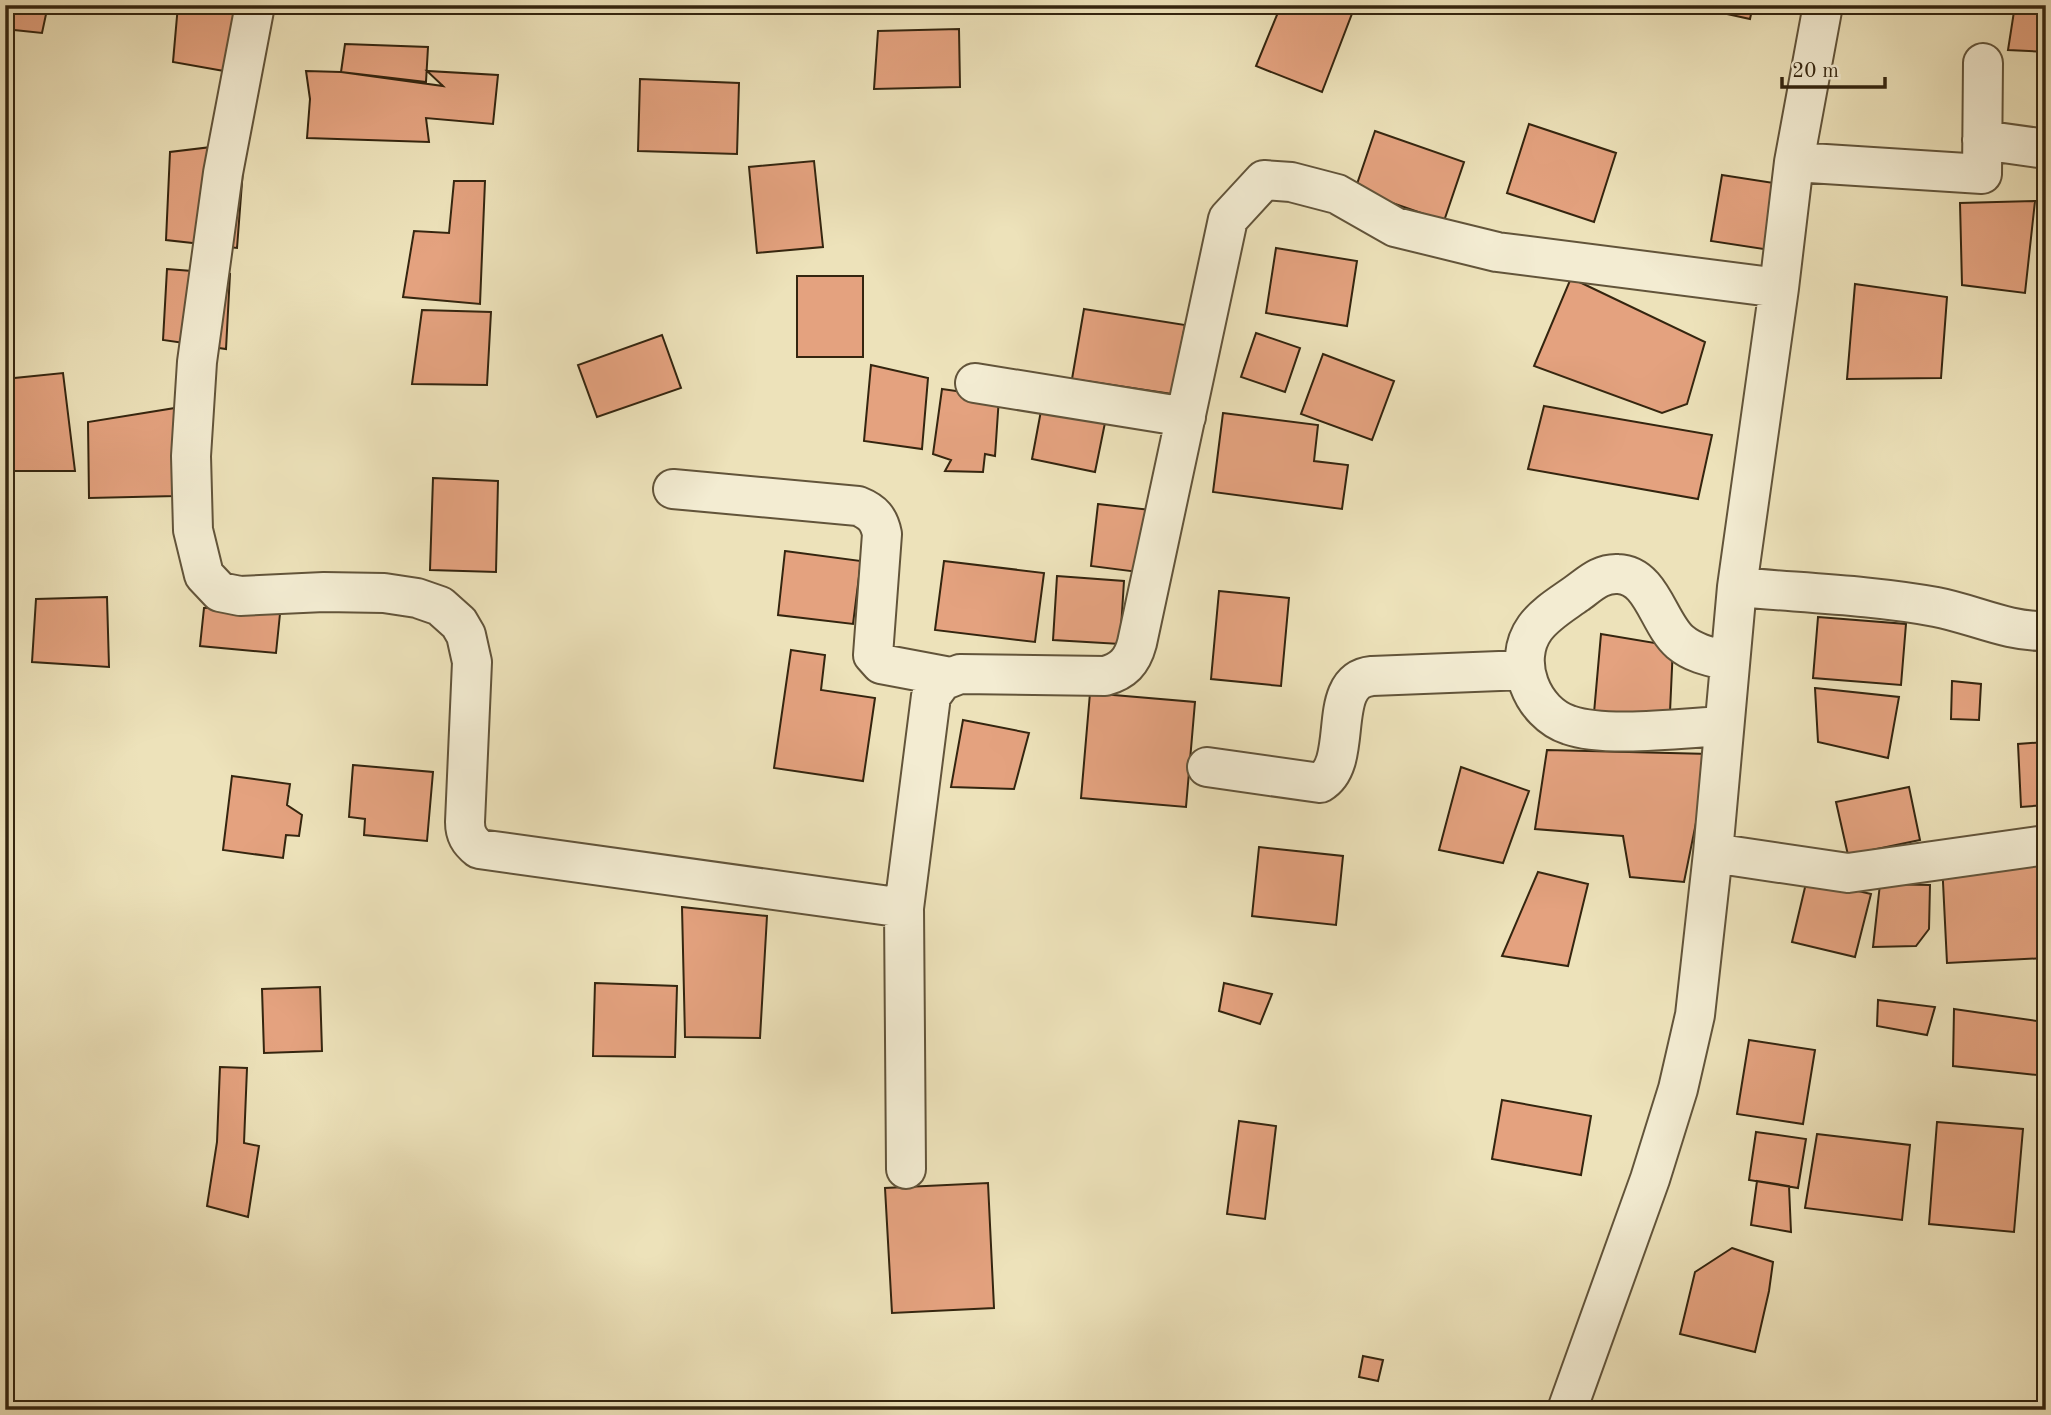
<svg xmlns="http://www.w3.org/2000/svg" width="2051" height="1415" font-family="'Old Standard TT',serif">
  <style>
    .building { fill: #e4a27f; stroke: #34250f; stroke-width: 2 }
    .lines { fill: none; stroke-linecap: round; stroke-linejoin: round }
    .minor-casing { stroke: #62543a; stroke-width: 42 }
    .minor { stroke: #f3ecd2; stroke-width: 38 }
  </style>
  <rect width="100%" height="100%" fill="#ede2ba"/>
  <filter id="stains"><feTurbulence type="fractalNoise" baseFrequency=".00286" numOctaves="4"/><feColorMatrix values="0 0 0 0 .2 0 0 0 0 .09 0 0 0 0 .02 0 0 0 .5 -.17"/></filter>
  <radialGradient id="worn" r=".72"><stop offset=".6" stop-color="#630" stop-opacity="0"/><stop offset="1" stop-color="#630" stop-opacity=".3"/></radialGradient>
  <path class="building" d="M5,5H48L42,33L5,29Z
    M178,5H249L241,74L173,62Z
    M1281,5H1339L1353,11L1322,92L1256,66Z
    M1686,5H1753L1750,19Z
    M2015,5H2046V52L2008,50Z
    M959,29L960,87L874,89L878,31Z
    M345,44L428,47L426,82L341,72Z
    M306,71L341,72L443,86L427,71L498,75L493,124L426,118L429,142L307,138L310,99Z
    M640,79L739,83L737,154L638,151Z
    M1529,124L1616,153L1594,222L1507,193Z
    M1375,131L1464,162L1444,221L1355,190Z
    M245,143L237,248L166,240L170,152Z
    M814,161L823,247L757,253L749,167Z
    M1722,175L1793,186L1784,252L1711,241Z
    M454,181H485L480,304L403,297L414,231L449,233Z
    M2035,201L2025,293L1962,285L1960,203Z
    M1276,248L1357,261L1347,326L1266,313Z
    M167,269L230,274L226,349L163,340Z
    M797,276H863V357H797Z
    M1571,278L1705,342L1687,404L1662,413L1534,366Z
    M1855,284L1947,297L1941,378L1847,379Z
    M1084,309L1185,325L1172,394L1072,379Z
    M422,310L491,312L487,385L412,384Z
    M1256,333L1300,348L1285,392L1241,377Z
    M662,335L681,388L597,417L578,365Z
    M1323,354L1394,381L1372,440L1301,414Z
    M871,365L928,378L922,449L864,441Z
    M63,373L75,471H5V379Z
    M942,389L999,397L995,456L985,454L983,472L945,471L951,460L933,454Z
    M1043,400L1107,413L1095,472L1032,459Z
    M1544,406L1712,435L1698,499L1528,469Z
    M175,408L176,496L89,498L88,422Z
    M1223,413L1318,425L1314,461L1348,465L1342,509L1213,492Z
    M433,478L498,481L496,572L430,570Z
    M1098,504L1177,513L1169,576L1091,566Z
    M785,551L861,561L853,624L778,615Z
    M944,561L1044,573L1035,642L935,630Z
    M1057,576L1124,581L1120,644L1053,640Z
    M1219,591L1289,598L1281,686L1211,679Z
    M107,597L109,667L32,662L36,599Z
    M281,604L276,653L200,646L204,608Z
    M1818,617L1906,624L1901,685L1813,678Z
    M1601,634L1673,646L1670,712L1594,713Z
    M791,650L825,655L821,690L875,698L863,781L774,768Z
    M1952,681L1981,684L1979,720L1951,719Z
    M1815,688L1899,697L1888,758L1818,742Z
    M1090,693L1195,702L1186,807L1081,798Z
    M963,720L1029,733L1014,789L951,787Z
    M2046,742V805L2021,807L2018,744Z
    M1547,750L1710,754L1684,882L1630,877L1623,836L1535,829Z
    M353,765L433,772L427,841L364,835L365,819L349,817Z
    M1461,767L1529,791L1503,863L1439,850Z
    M232,776L290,784L287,805L302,815L299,836L286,835L283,858L223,850Z
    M1909,787L1920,840L1848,855L1836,802Z
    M1259,847L1343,856L1336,925L1252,916Z
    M2046,856V977L2045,958L1947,963L1942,862Z
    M1538,872L1588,884L1568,966L1502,956Z
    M1807,879L1871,894L1855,957L1792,942Z
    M1880,884L1930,885L1929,929L1916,946L1873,947Z
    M682,907L767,916L760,1038L685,1037Z
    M595,983L677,986L675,1057L593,1056Z
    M1224,983L1272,994L1260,1024L1219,1011Z
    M320,987L322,1051L264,1053L262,989Z
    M1878,1000L1935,1007L1927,1035L1877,1026Z
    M1954,1009L2037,1021V1075L1953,1066Z
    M1749,1040L1815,1050L1803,1124L1737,1114Z
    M220,1067L247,1068L244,1143L259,1146L248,1217L207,1206L217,1142Z
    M1502,1100L1591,1116L1581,1175L1492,1159Z
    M1239,1121L1276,1126L1265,1219L1227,1214Z
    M1937,1122L2023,1129L2014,1232L1929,1224Z
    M1756,1132L1806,1139L1798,1188L1749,1180Z
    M1817,1134L1910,1145L1902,1220L1805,1208Z
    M1757,1181L1789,1186L1791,1232L1751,1225Z
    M988,1183L994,1308L892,1313L885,1188Z
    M1732,1248L1773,1262L1769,1291L1755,1352L1680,1334L1695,1272Z
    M1363,1356L1383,1360L1378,1381L1359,1377Z"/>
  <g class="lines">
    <g class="minor-casing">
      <path id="minor" d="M255,5L223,173L197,362L191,456L193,530L204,575L220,592L240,596L324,592L384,593L417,598L440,606L459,623L466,635L472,662L465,822C465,834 469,841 479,849L904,908
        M1982,140L2046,149
        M1794,162L1982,174L1983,63
        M975,383L1186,417
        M673,489L858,506C873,512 879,519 882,534L873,655L881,664L950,677
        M1737,587C1803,593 1871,595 1936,607C1973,614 2007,632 2046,631
        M1724,726C1683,728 1606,738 1569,725C1532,713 1511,661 1535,628C1545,614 1562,604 1576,594C1589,585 1600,573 1618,574C1652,575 1658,623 1680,642C1694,654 1712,657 1729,661
        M1207,767L1320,783C1356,762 1324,681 1372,676L1525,670
        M1713,853L1848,873L2046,845
        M906,1169L904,908L931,696L942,681L960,674L1105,676C1123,671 1132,662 1137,643L1228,219L1264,180L1291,182L1337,194L1395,227L1497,252L1779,288
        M1567,1410L1650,1179L1678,1089L1695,1015L1713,853L1737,587L1779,288L1794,162L1823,5"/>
    </g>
    <use href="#minor" class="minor"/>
  </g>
  <rect width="2051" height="1415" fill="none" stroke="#ede2ba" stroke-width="28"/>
  <rect x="7" y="7" width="2037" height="1401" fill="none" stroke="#34250f" stroke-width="3.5"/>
  <rect x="14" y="14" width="2023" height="1387" fill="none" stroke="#34250f" stroke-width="2"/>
  <path d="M1782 77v10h103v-10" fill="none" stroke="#34250f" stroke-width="3.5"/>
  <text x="1792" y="77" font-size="21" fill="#34250f" stroke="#f3ecd2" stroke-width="5" paint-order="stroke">20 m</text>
  <rect width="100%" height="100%" filter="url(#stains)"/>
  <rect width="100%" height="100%" fill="url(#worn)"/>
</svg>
